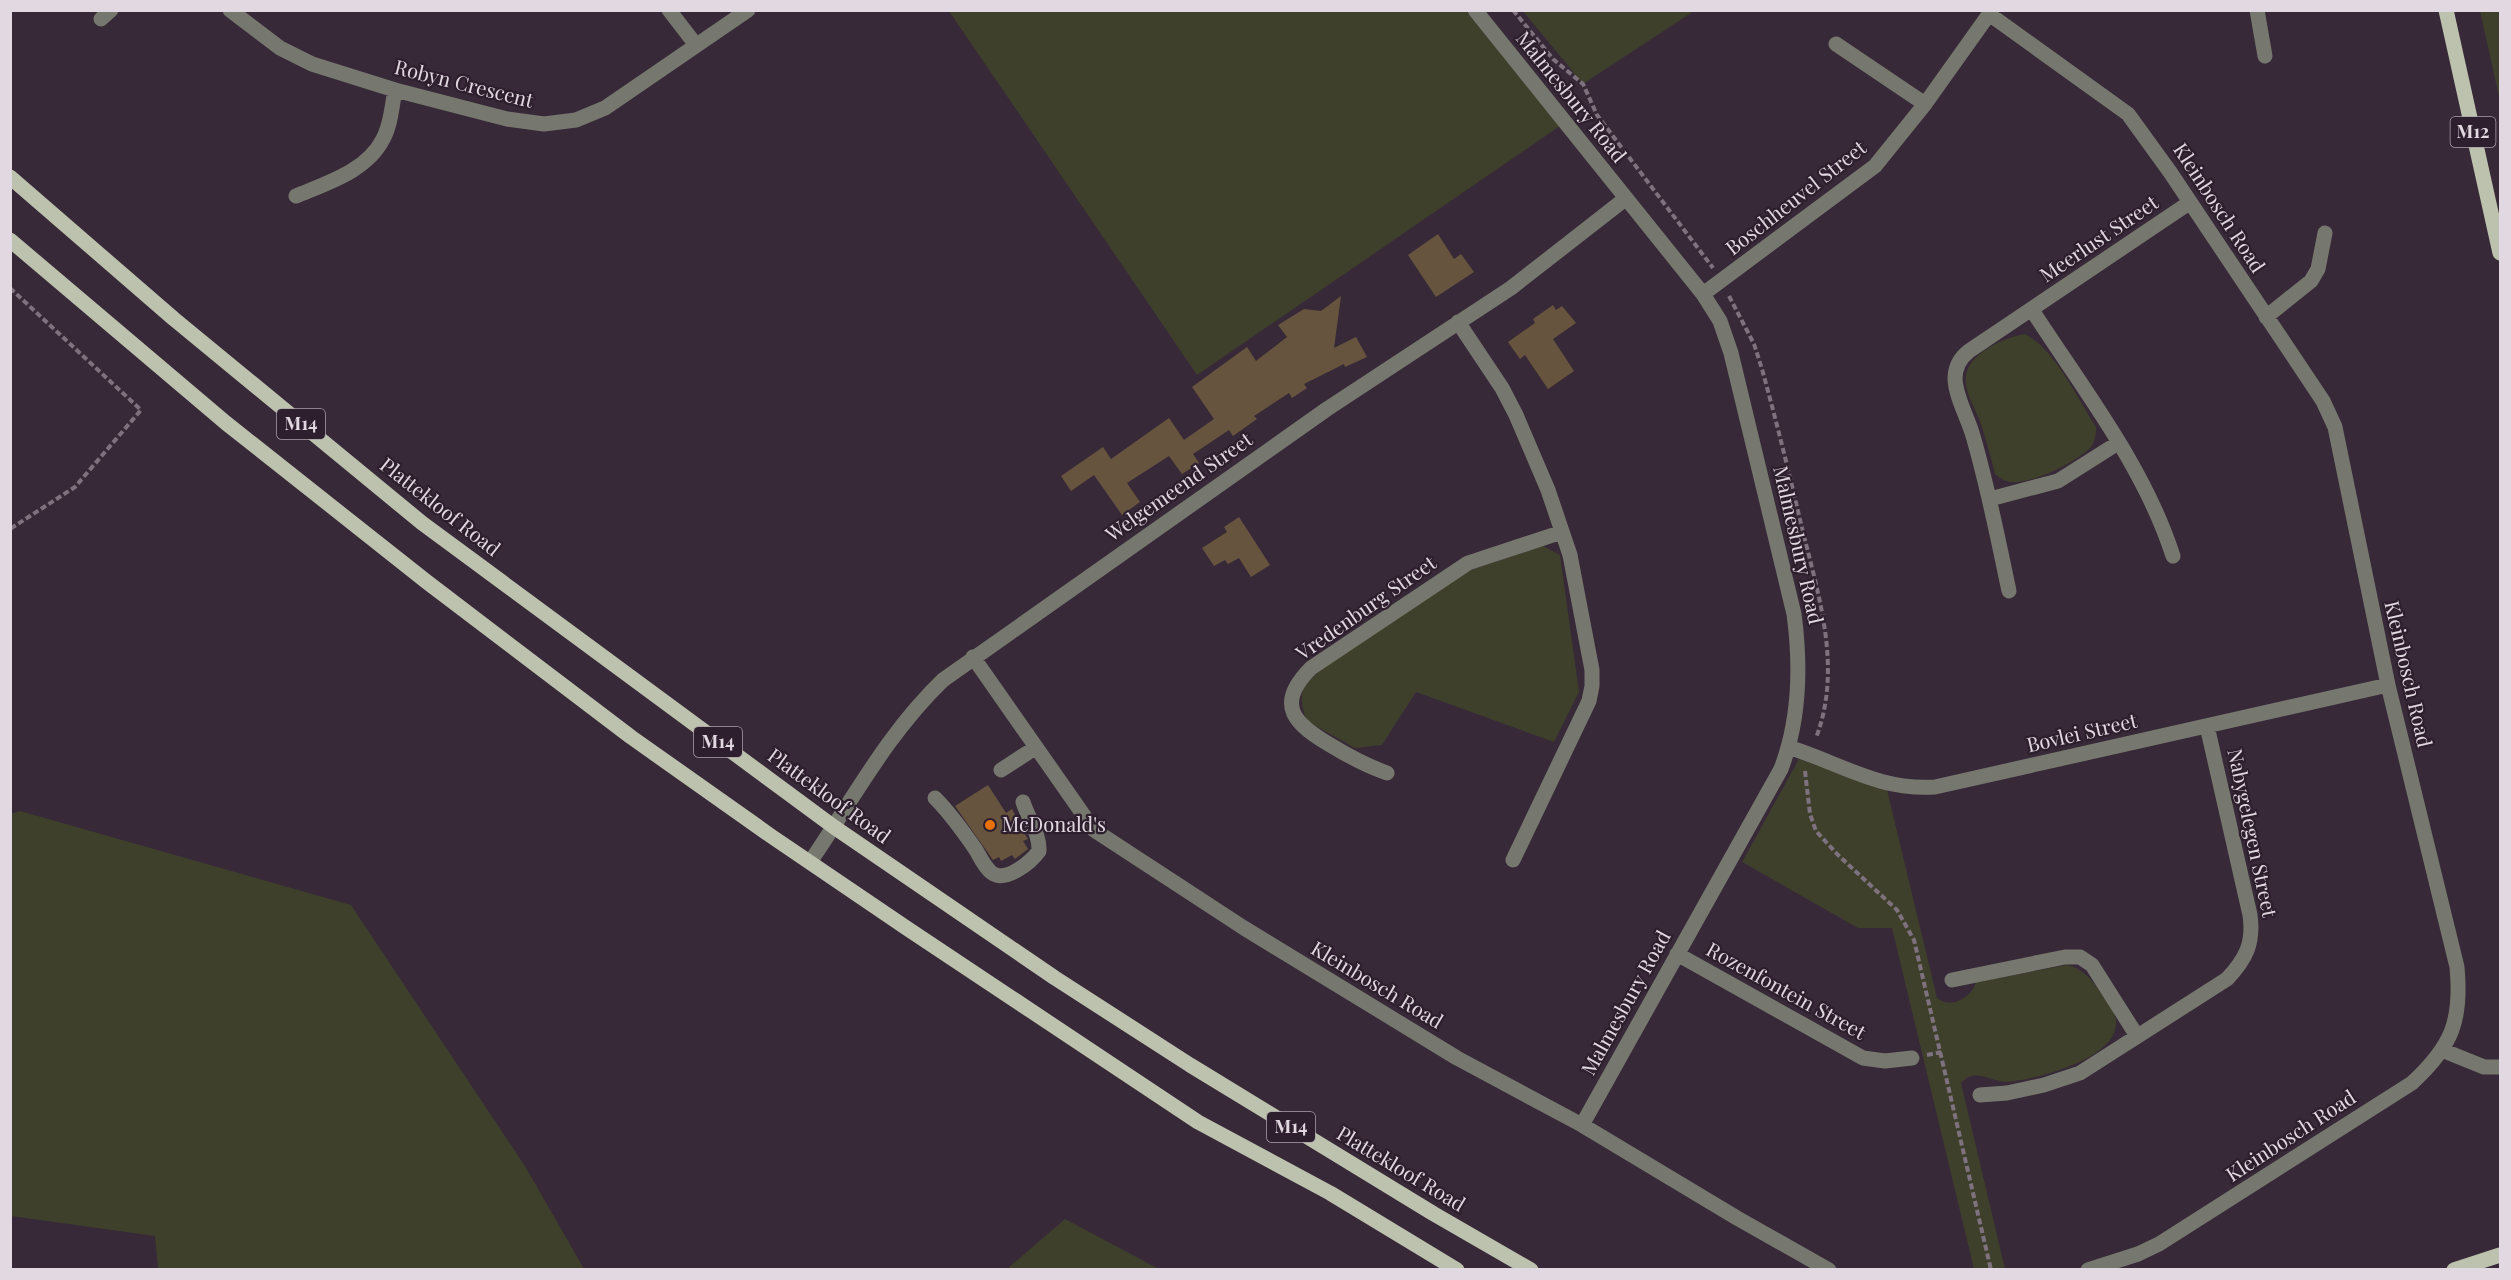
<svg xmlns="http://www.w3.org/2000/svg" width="2511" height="1280" font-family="'Playfair Display',serif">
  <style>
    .green { fill: #3e402c }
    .building { fill: #67543e }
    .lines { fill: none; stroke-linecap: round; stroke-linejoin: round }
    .path { stroke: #7e727e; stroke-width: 4; stroke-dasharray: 6 3; stroke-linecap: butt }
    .minor { stroke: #76786f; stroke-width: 15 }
    .major { stroke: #bdc2ae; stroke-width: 15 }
    .food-dot { fill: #e8710a; stroke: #2d1f2d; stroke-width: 2 }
    .labels { text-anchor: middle; stroke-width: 4.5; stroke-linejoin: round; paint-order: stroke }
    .shield { fill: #2d1f2d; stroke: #aba0ab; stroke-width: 1.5 }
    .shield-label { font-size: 18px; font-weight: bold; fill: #e1d8e1 }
    .street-label { font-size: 20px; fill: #e1d8e1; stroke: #2d1f2d }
    .poi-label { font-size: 20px; fill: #e1d8e1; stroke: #2d1f2d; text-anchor: start }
  </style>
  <rect width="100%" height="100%" fill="#372937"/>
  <path class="green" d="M949,11H1466L1560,126L1197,375Z
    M1523,11H1694L1583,84Z
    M2480,11H2500V101Z
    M2025,334C2055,349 2078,399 2096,427C2096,435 2095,443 2089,449C2074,463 2032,484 2012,482C2005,482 2000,478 1995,474C1991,457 1986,440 1981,424C1976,409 1963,391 1966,375C1970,352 2006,337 2025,334Z
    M1543,546L1560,555L1579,692L1554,742L1416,692L1382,745L1355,748L1307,721C1296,692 1302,684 1325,667L1467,571Z
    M1799,759L1887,790L1937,998C1951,1010 1972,997 1976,982L2067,965C2081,968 2090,977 2098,989C2104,998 2115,1011 2116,1021C2119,1059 2036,1079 2008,1082C1992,1083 1975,1066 1961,1083L2005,1269H1974L1892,928H1858L1742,862Z
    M20,811L351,905L525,1166L584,1269H158L155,1236L11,1216L10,814Z
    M1065,1219L1159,1269H1007Z"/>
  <path class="building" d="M1438,234L1454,259L1461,254L1474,272L1436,297L1408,255Z
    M1341,296L1334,348L1356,337L1367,357L1345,367L1344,364L1304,384L1307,388L1292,398L1289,393L1254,416L1257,419L1233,436L1229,430L1193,454L1199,463L1182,474L1169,456L1127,483L1140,502L1122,515L1094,475L1071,491L1061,476L1103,447L1111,459L1169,418L1184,440L1214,419L1192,387L1247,347L1256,361L1287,337L1278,325L1304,309L1321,311Z
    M1553,305L1556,310L1562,306L1576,323L1553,339L1574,371L1548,389L1525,355L1520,359L1508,342L1535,323L1533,319Z
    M1239,517L1270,565L1251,577L1239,558L1228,564L1225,560L1214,566L1202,548L1227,532L1224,527Z
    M988,785L1006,813L1012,809L1026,836L1028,839L1023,841L1028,849L1015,859L1012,855L1001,861L999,857L993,860L955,806Z"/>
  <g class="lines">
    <path class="path" d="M1513,10L1553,59L1583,84L1597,115L1713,268
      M10,288L141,410L75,487L10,529
      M1729,296L1754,344L1762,369C1776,420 1789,472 1801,524C1818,594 1843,667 1816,738
      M1805,771L1810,814L1816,831L1838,855L1897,910L1914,940L1991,1270
      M1927,1055L1941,1052"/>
    <path class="minor" d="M230,10L280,48L312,64L395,90L507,119L544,124L576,120L605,108L748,10
      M669,10L696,45
      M1475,10L1703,294L1720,321L1731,353L1794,614C1801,666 1800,719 1781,769L1582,1125
      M2257,10L2265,56
      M1989,14L2128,114L2170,172L2323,401L2335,427L2388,685L2457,967C2462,1021 2452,1046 2412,1083L2159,1244L2138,1254L2088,1270
      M101,19L111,10
      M1836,44L1925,104
      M296,196C327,183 367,171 383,139C391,125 392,105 395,90
      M1703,294L1875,166L1925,104L1992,10
      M2032,310C2083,389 2144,466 2173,556
      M2266,317L2311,281L2318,269L2325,233
      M1458,322L1502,388L1516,415L1548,490L1570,555L1592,670V686L1589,701L1513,860
      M1990,499L2058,481L2118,443
      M2009,591C1998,539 1988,487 1973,436C1968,418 1956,398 1955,379C1955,367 1960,358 1969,351L2189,203
      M973,657L1094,830L1244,928L1457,1058L1582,1125L1737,1218L1829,1270
      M1788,747C1840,763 1879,791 1935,787L2388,685
      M1001,770L1035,748
      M1387,773C1367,766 1350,757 1332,746C1296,725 1273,706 1311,668L1468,563L1562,532
      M935,798C951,814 963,831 976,850C980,857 985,868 992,873C1006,883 1031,862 1039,851C1040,834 1028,818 1023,802
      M810,862C854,798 887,734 943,680L1327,409L1511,288L1625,199
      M1677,954L1863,1058L1885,1061L1912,1058
      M1952,980L2065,957H2080L2092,965L2137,1036
      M2442,1050L2484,1067H2500
      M1980,1095L2007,1093L2044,1085L2080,1073L2227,979C2246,959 2254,943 2250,915L2207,726"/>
    <path class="major" d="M2446,10L2500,253
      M10,177L174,319L422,523L834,827L1055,978L1190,1065L1434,1214L1531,1270
      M10,240L226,423L427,582L631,737L771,836L908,929L1198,1122L1330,1193L1457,1270
      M2454,1270L2500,1255"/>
  </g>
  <circle class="food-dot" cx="990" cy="825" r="6"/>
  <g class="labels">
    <g class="shield">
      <rect x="2450.5" y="117" width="45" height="30" rx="4.5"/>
      <rect x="277" y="409" width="48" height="30" rx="4.5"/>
      <rect x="694" y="727" width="48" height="30" rx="4.5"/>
      <rect x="1267" y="1112" width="48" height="30" rx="4.5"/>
    </g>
    <g class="shield-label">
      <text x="2473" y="138">M12</text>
      <text x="301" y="430">M14</text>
      <text x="718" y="748">M14</text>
      <text x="1291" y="1133">M14</text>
    </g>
    <g class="street-label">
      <text transform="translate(464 84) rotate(14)" y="7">Robyn Crescent</text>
      <text transform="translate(1571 97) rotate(51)" y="7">Malmesbury Road</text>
      <text transform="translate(1796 198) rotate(-38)" y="7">Boschheuvel Street</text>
      <text transform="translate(2219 208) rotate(57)" y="7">Kleinbosch Road</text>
      <text transform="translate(2099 239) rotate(-34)" y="7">Meerlust Street</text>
      <text transform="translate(1179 487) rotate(-35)" y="7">Welgemeend Street</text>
      <text transform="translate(440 507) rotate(38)" y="7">Plattekloof Road</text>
      <text transform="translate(1798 545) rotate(77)" y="7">Malmesbury Road</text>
      <text transform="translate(1366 608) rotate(-35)" y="7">Vredenburg Street</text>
      <text transform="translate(2408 674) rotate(77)" y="7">Kleinbosch Road</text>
      <text transform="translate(2082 733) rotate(-13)" y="7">Bovlei Street</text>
      <text transform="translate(829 796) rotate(36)" y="7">Plattekloof Road</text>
      <text transform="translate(2252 833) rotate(78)" y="7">Nabygelegen Street</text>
      <text transform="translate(1377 985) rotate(31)" y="7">Kleinbosch Road</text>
      <text transform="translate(1786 991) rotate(29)" y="7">Rozenfontein Street</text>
      <text transform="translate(1626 1003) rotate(-61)" y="7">Malmesbury Road</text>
      <text transform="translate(2291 1136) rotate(-33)" y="7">Kleinbosch Road</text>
      <text transform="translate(1401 1169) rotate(31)" y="7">Plattekloof Road</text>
    </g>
    <g class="poi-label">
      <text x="1002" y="832">McDonald's</text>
    </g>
  </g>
  <rect width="2511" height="1280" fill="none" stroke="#e1d8e1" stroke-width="24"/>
</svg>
